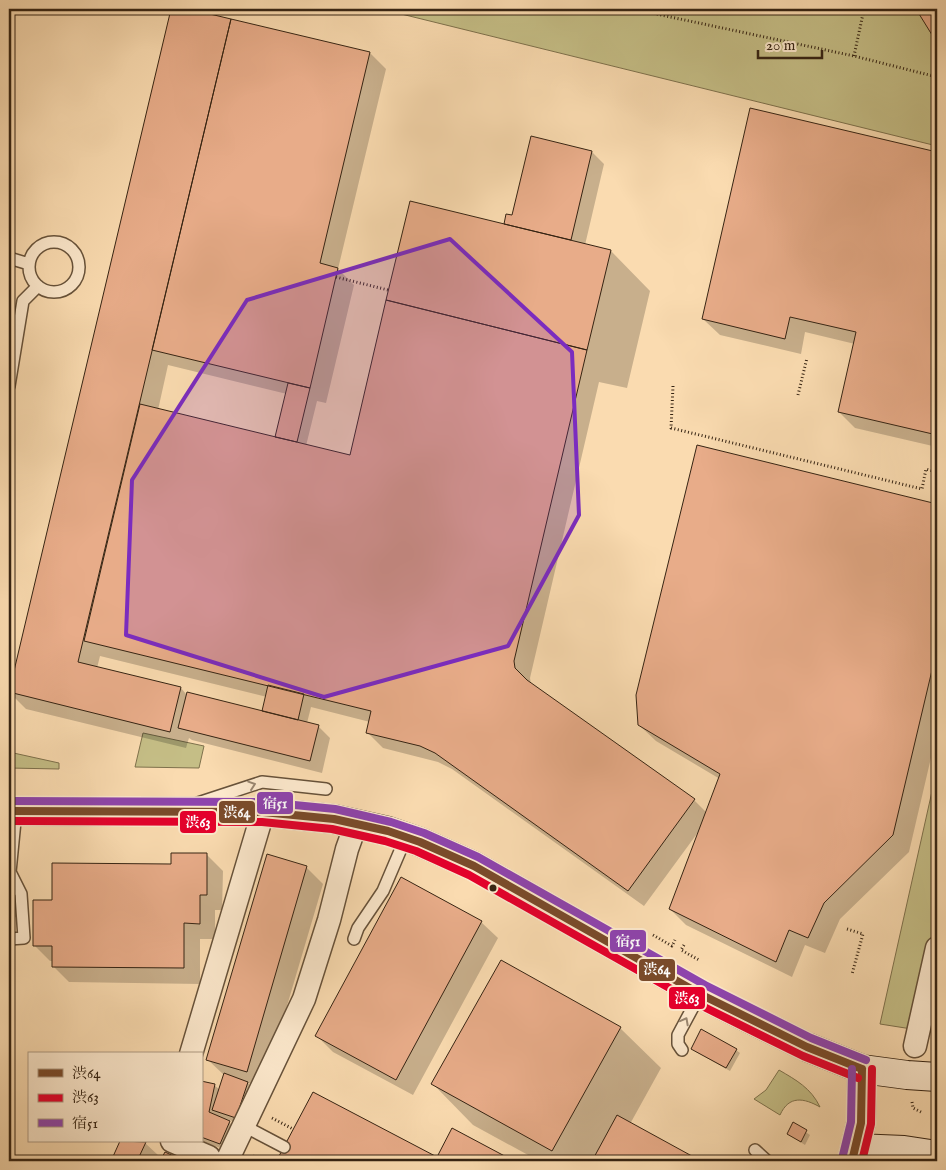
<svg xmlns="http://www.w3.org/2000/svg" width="946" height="1170" font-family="'IM FELL English','Noto Serif JP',serif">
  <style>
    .green { fill: #c5be86; stroke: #7e714c }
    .shadow { fill: #0003; fill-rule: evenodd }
    .building { fill: #e8ac89; stroke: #362413 }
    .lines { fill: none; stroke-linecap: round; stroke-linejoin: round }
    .lane-casing { stroke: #67523a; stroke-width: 14 }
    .street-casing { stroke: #67523a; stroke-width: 25 }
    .secondary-casing { stroke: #362413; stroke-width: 30 }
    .path { stroke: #362413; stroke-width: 3; stroke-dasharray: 1 2.5; stroke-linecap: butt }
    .lane { stroke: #fce8cc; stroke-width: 11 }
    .street { stroke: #fce8cc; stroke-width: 22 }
    .secondary { stroke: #fce8cc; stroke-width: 28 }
    .bus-1-casing { stroke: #fce8cc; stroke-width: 11 }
    .bus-2-casing { stroke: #fce8cc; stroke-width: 11 }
    .bus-3-casing { stroke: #fce8cc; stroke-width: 11 }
    .bus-1 { stroke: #7a4b2a; stroke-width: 8 }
    .bus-2 { stroke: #e4002b; stroke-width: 8 }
    .bus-3 { stroke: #8e44ad; stroke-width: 8 }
    .oneway { stroke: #998670 }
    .marked { fill: #7b2cbf; fill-opacity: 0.2; stroke: #7b2cbf; stroke-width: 4; stroke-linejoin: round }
    .bus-dot { fill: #362413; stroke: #fce8cc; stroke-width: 2 }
    .line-badge { stroke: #fce8cc; stroke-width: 2 }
    .badge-label { font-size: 14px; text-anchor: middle; font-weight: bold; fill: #fff }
  </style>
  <rect width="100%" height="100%" fill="#fadbb0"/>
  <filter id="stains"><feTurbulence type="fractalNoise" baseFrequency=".004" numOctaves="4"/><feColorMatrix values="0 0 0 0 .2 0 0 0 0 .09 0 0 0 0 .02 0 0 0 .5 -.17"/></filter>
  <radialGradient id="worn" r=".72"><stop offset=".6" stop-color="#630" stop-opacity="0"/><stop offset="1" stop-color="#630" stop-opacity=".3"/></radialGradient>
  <path class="green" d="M381,9H937V146Z
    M143,733L204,746L199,768L135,767Z
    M9,752L59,763V769L9,768Z
    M937,769V1033L880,1024Z
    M779,1070C796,1080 811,1088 820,1107C804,1098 789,1095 780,1115L754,1099L766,1090Z"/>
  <path class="shadow" d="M172,9H183L370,53L386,69L338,269L354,285L326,403L317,401L306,446L351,456L504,225L513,216L592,152L604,164L585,245L611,251L650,291L627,388L599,382L530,678L531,684L694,800L707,813L720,779L656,741L639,725L698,446L937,505V732L909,852L840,919L825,953L805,945L792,977L686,925L670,909L699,831L644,906L452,769L438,762L383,748L367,732L370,722L311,707L307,723L318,726L330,738L322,773L192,740L189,738L186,748L26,709L10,693ZM168,365L287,394L276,438L158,410ZM100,656L267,697L263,712L186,694L181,688L97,668Z
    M917,9H937V41Z
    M751,110L937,153V447L855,428L839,412L855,344L805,332L801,354L720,335L703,319Z
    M9,848L13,853L17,917L9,918Z
    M207,855L223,871L222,910H215V939H200V984L69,982L53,966V961H50L34,945L53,901Z
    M268,856L307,868L323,884L263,1087L248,1083L256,1091L244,1125L226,1119L237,1130L229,1151L201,1141V1082L214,1085L220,1090L224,1075L207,1059Z
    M402,879L481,922L498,938L413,1095L333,1052L317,1036Z
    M620,1028L661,1068L630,1124L699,1161H539L473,1125L433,1084Z
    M692,1049L736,1050L740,1053L730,1071L696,1052Z
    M794,1124L810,1135L805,1145L788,1134Z
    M452,1130L512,1161H283L280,1158H437Z
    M122,1141H141L145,1143L158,1155L155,1161H112Z"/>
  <path class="building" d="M171,9H189L231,19L78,662L181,687L170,732L9,692Z
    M916,9H937V43Z
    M231,19L370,52L320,263L338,268L310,388L152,350Z
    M750,108L937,152V435L838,412L856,332L790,317L785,339L702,319Z
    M531,136L592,151L571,240L504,224L506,214L512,215Z
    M410,201L611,250L587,350L386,300Z
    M386,300L587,350L514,661L515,668L527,680L695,799L628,891L435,753L420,746L366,733L371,711L84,641L140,404L350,455Z
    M288,383L310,388L297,442L275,437Z
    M697,445L937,504V649L893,835L824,903L808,938L789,930L776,962L669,909L720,774L638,725L636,695Z
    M268,685L304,694L298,720L262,711Z
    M187,692L319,725L310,761L178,728Z
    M171,853H207V895H200V924L184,923V968L52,967V946H33V900H52V863L171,864Z
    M267,854L307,866L247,1072L206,1060Z
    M401,877L482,921L396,1080L315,1036Z
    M501,960L621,1027L552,1151L431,1084Z
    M701,1029L737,1049L726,1068L691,1049Z
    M224,1073L248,1082L236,1118L212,1110Z
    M201,1081L215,1084L209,1112L230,1121L220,1144L201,1137Z
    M313,1092L437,1157L452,1128L514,1161H284L278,1158Z
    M617,1115L701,1161H592Z
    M793,1122L807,1130L801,1142L787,1134Z
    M120,1141L146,1142L139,1157L147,1161H111Z
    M165,1152L184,1161H160Z"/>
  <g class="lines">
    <g class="lane-casing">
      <path id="lane" d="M29 267a25 25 0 1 1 50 0a25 25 0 1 1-50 0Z
        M9,258L29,264
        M9,386L23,301L38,286
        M198,803L262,782L326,789
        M9,939L24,938L21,894L10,872L16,811
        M354,939L358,928L383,891L406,837
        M682,1050L678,1044V1035L700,994
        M244,1126L284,1147
        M755,1150L767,1161"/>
    </g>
    <g class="street-casing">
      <path id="street" d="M915,1046L937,948
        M191,1054L263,812
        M172,1141L209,1157L207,1161
        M227,1161L304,999L329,920L347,849L356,824"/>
    </g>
    <g class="secondary-casing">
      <path id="secondary" d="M9,811L263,812L334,819L388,831L420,842L474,866L700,994L807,1047L862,1069L907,1075L937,1077
        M856,1148L904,1150L937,1155
        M852,1161L861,1123L862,1069"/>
    </g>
    <path class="path" d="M633,9L854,56L937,77
      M854,56L864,9
      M336,277L388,290
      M673,386L671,428L922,489L926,469L937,472
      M798,395L807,358
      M847,929L863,934L852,974
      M653,935L672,946L675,940
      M684,945L681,950L699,960
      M912,1102L913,1108L921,1112
      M272,1118L293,1129
      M253,1156L264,1161"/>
    <use href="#lane" class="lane"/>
    <use href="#street" class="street"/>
    <use href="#secondary" class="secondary"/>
    <g class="bus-1-casing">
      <path id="bus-1" d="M9,811L263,812L334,819L388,831L420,842L474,866L700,994L807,1047L862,1069
        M852,1161L861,1123L862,1069"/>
    </g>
    <g class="bus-2-casing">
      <path id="bus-2" d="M9,821L262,822L332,829L385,841L416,851L469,875L696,1003L803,1056L858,1078
        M862,1161L871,1124L872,1069"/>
    </g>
    <g class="bus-3-casing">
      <path id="bus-3" d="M9,801L264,802L335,809L391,822L424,833L478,857L705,985L811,1038L866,1060
        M842,1159L851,1122L852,1069"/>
    </g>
    <use href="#bus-1" class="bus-1"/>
    <use href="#bus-2" class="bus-2"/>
    <use href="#bus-3" class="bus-3"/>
  </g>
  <defs><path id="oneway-chevron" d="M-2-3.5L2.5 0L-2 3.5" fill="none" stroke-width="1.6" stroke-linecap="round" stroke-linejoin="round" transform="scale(1.25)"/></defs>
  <g class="oneway">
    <use href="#oneway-chevron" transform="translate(252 785) rotate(-19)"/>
    <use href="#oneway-chevron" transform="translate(685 1021) rotate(-62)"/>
  </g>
  <path class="marked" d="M450,239L572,352L579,515L508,646L324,697L126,635L132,480L247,300Z"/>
  <circle class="bus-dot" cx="493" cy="888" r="4.5"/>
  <g class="line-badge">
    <rect x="256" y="791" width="38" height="24" rx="5" fill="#8e44ad"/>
    <rect x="218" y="800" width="38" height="24" rx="5" fill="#7a4b2a"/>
    <rect x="179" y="810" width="38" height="24" rx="5" fill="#e4002b"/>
    <rect x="609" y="929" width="38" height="24" rx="5" fill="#8e44ad"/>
    <rect x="638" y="958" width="38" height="24" rx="5" fill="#7a4b2a"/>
    <rect x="668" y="986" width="38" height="24" rx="5" fill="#e4002b"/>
  </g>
  <g class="badge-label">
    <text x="275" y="808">宿51</text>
    <text x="237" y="817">渋64</text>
    <text x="198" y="827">渋63</text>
    <text x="628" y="946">宿51</text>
    <text x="657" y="974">渋64</text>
    <text x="687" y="1003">渋63</text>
  </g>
  <rect width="946" height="1170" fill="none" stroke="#fadbb0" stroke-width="30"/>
  <rect x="10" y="10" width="926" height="1150" fill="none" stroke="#362413" stroke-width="2.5"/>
  <rect x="15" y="15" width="916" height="1140" fill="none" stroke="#362413"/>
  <rect x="28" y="1052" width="175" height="90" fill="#fce8cc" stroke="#ad9a82"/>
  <rect x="38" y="1069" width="25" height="8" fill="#7a4b2a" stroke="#ad9a82"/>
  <text x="72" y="1078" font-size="15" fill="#362413">渋64</text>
  <rect x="38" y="1094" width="25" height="8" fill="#e4002b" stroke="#ad9a82"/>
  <text x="72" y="1102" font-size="15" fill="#362413">渋63</text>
  <rect x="38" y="1119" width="25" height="8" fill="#8e44ad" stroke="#ad9a82"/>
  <text x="72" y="1128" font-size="15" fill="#362413">宿51</text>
  <path d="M758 50v8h64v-8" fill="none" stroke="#362413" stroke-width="2.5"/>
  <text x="766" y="50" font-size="15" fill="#362413" stroke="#fce8cc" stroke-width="4" paint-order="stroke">20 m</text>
  <rect width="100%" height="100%" filter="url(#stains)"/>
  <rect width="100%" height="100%" fill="url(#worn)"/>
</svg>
